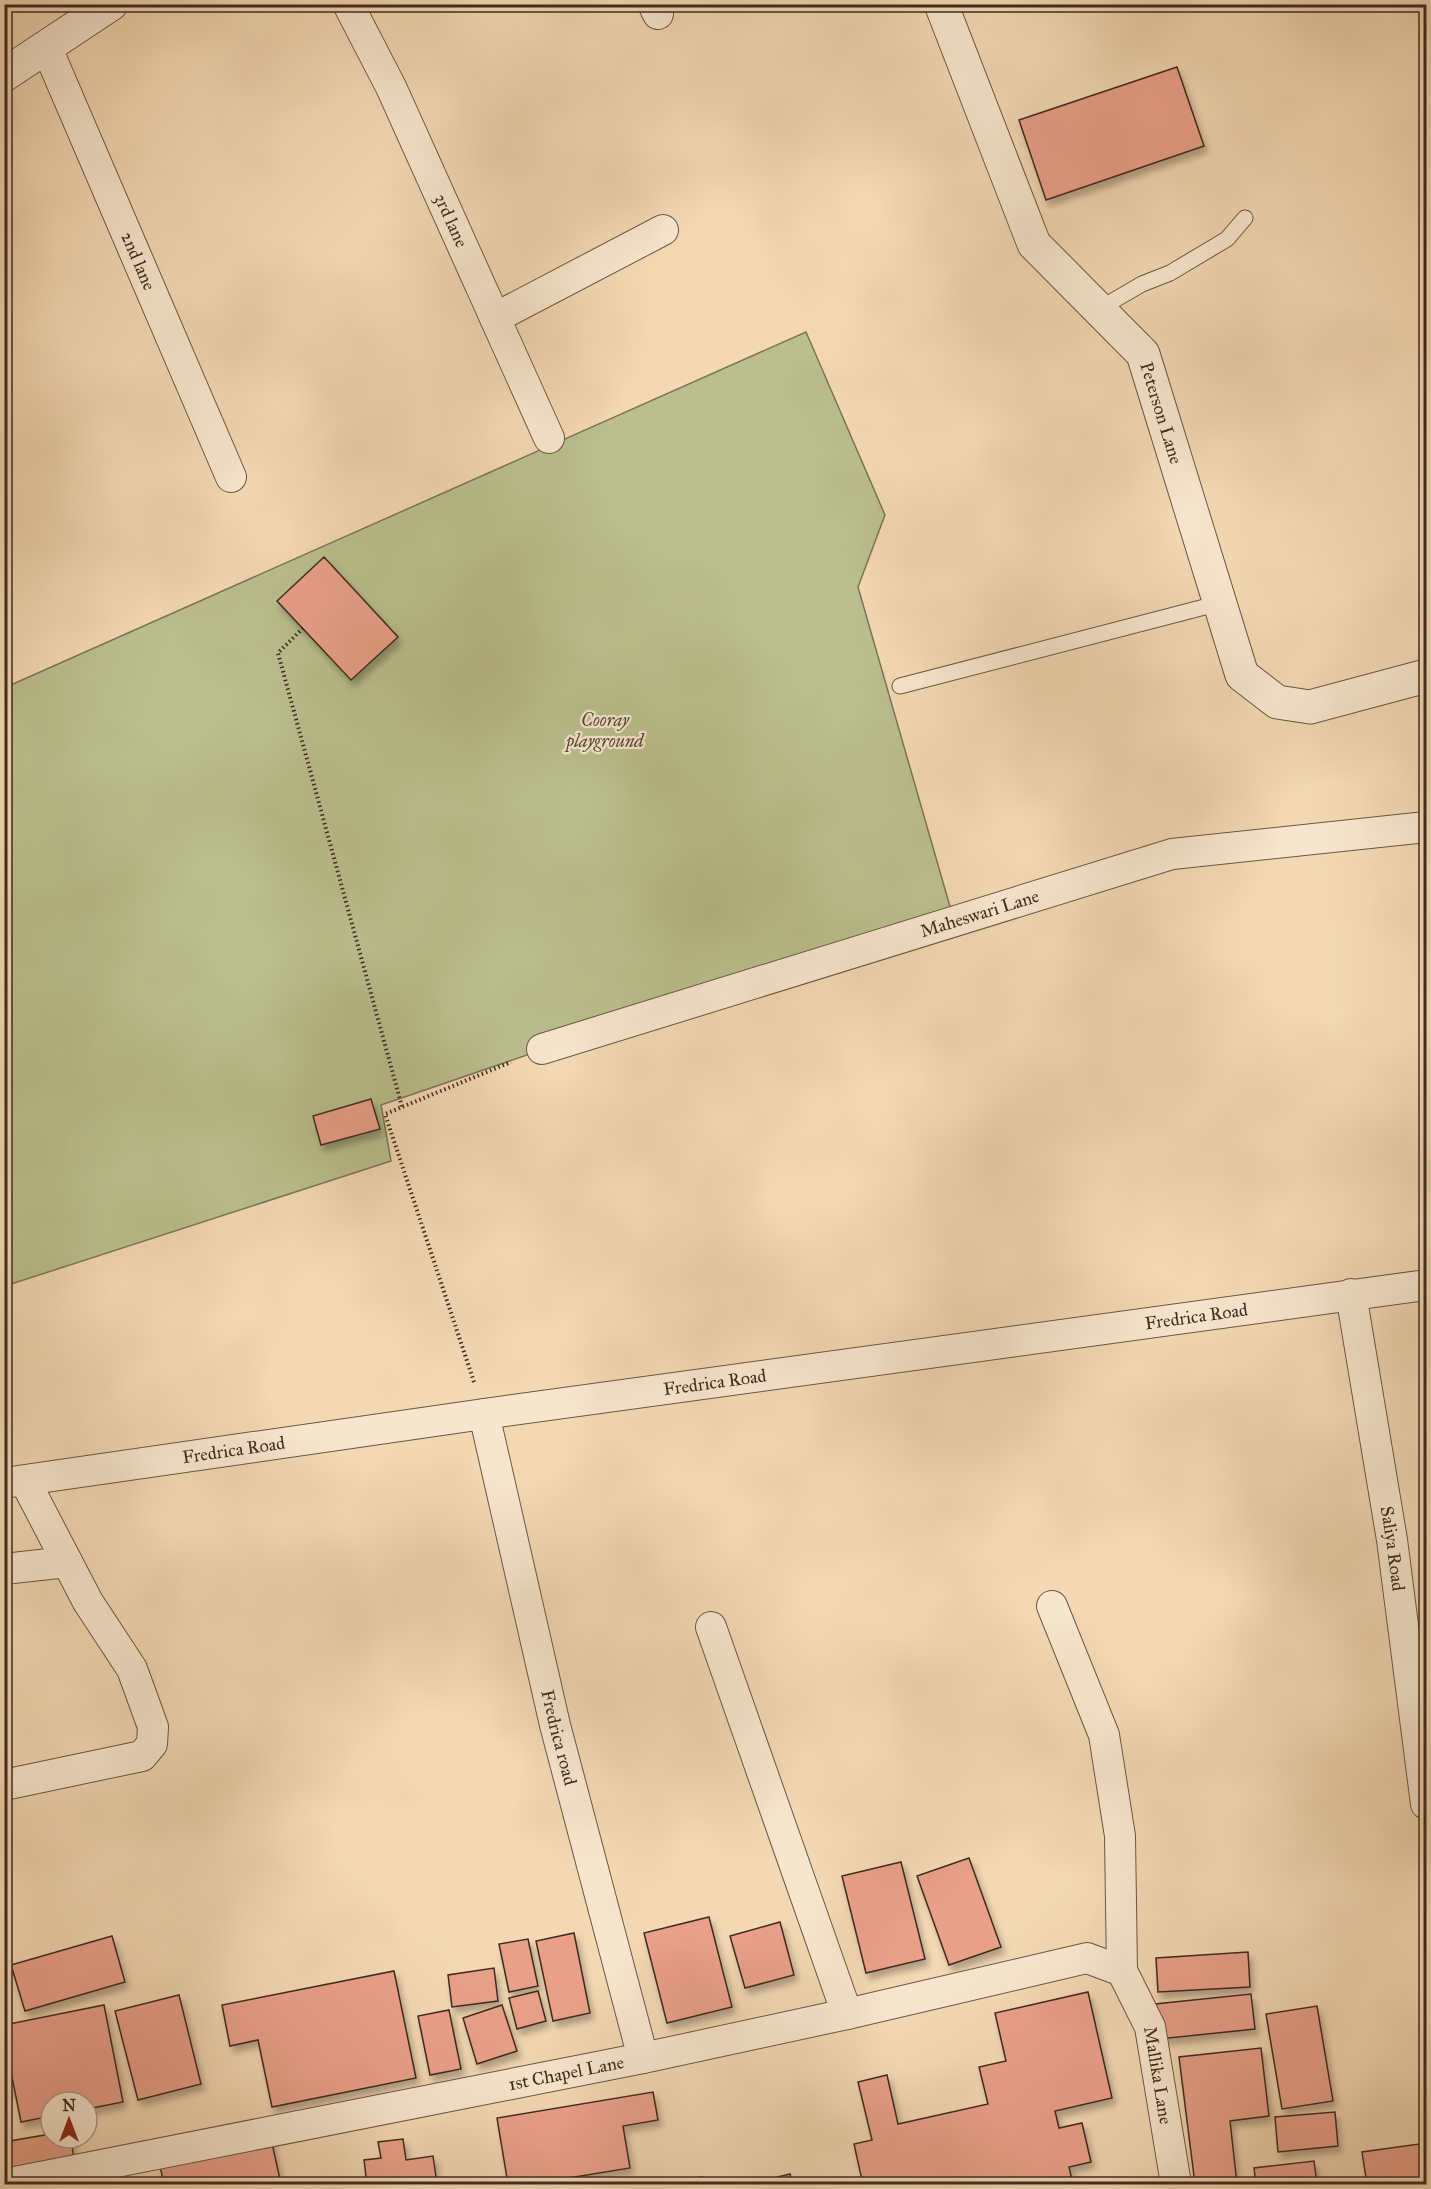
<svg xmlns="http://www.w3.org/2000/svg" width="1431" height="2189" font-family="'IM FELL Great Primer',serif">
  <style>
    .green { fill: #babf8d; stroke: #7c7556; stroke-width: 1.5 }
    .building { fill: #e9a089; stroke: #3f2b20; stroke-width: 1.5; filter: url(#shadow) }
    .lines { fill: none; stroke-linecap: round; stroke-linejoin: round }
    .service-casing { stroke: #6c5645; stroke-width: 17 }
    .minor-casing { stroke: #6c5645; stroke-width: 32 }
    .tertiary-casing { stroke: #6c5645; stroke-width: 35 }
    .path { stroke: #3f2b20; stroke-width: 4; stroke-dasharray: 1.5 3; stroke-linecap: butt }
    .service { stroke: #f7e6ce; stroke-width: 15 }
    .minor { stroke: #f7e6ce; stroke-width: 30 }
    .tertiary { stroke: #f7e6ce; stroke-width: 33 }
    .labels { text-anchor: middle; stroke-width: 4.5; stroke-linejoin: round; paint-order: stroke }
    .street-label { font-size: 18px; fill: #3f2b20; stroke: #f7e6ce }
    .park-label { font-size: 18px; font-style: italic; fill: #584936; stroke: #f7e6ce }
  </style>
  <defs>
    <filter id="shadow"><feDropShadow dx="3.5" dy="6" stdDeviation="3" flood-color="#0004"/></filter>
  </defs>
  <rect width="100%" height="100%" fill="#f3d8b3"/>
  <filter id="stains"><feTurbulence type="fractalNoise" baseFrequency=".00333" numOctaves="4"/><feColorMatrix values="0 0 0 0 .2 0 0 0 0 .09 0 0 0 0 .02 0 0 0 .5 -.17"/></filter>
  <radialGradient id="worn" r=".72"><stop offset=".6" stop-color="#630" stop-opacity="0"/><stop offset="1" stop-color="#630" stop-opacity=".3"/></radialGradient>
  <path class="green" d="M806,332L885,515L858,587L951,910L381,1105L391,1161L5,1286L4,688Z"/>
  <path class="building" d="M1177,67L1204,146L1046,200L1019,120Z
    M324,557L398,637L351,680L277,601Z
    M371,1099L380,1129L321,1145L313,1116Z
    M969,1858L1001,1947L949,1965L917,1876Z
    M901,1862L925,1959L866,1973L842,1876Z
    M709,1917L732,2007L667,2023L644,1933Z
    M780,1922L794,1975L745,1988L730,1936Z
    M574,1933L590,2013L553,2021L536,1941Z
    M112,1936L125,1982L25,2011L11,1965Z
    M528,1939L538,1986L509,1992L499,1944Z
    M1248,1952L1250,1987L1158,1992L1156,1958Z
    M494,1968L498,2001L452,2007L448,1975Z
    M394,1971L416,2078L272,2107L258,2040L230,2046L222,2005Z
    M538,1991L546,2021L517,2029L509,1998Z
    M1088,1992L1112,2098L1055,2111L1059,2128L1082,2123L1091,2162L1069,2167L1073,2184H843L862,2180L854,2144L872,2140L858,2082L887,2075L898,2124L988,2104L979,2067L1006,2061L995,2013Z
    M1251,1994L1255,2029L1159,2039L1155,2004Z
    M179,1995L201,2084L138,2100L115,2011Z
    M104,2005L123,2102L87,2109V2102H51V2116L21,2122L4,2037V2025Z
    M502,2005L517,2051L477,2064L463,2018Z
    M1317,2006L1333,2101L1282,2109L1266,2014Z
    M449,2010L461,2069L430,2075L418,2016Z
    M1261,2048L1269,2116L1230,2121L1237,2184H1195L1179,2057Z
    M4,2070L9,2091L4,2092Z
    M653,2092L658,2120L623,2126L630,2168L532,2184H508L497,2118Z
    M1335,2112L1338,2146L1278,2152L1275,2117Z
    M267,2120L281,2184H164L155,2144Z
    M51,2134V2138H71L77,2184H4V2142Z
    M403,2139L406,2160L433,2156L437,2184H367L364,2160L381,2158L378,2142Z
    M1419,2144L1425,2184H1367L1362,2152Z
    M1314,2161L1317,2184H1256L1254,2168Z
    M790,2174L793,2184H750Z
    M702,2177L704,2184H671Z"/>
  <g class="lines">
    <g class="service-casing">
      <path id="service" d="M1099,309L1142,284L1170,273L1227,239L1245,218
        M900,686L1220,603"/>
    </g>
    <g class="minor-casing">
      <g id="minor">
        <path id="s1" d="M348,4L391,87L549,438"/>
        <path d="M653,4L658,14"/>
        <path id="s2" d="M46,46L231,477"/>
        <path d="M495,318L663,230"/>
        <path id="s3" d="M542,1049L1172,854L1426,827"/>
        <path id="s4" d="M1351,1294L1392,1540L1426,1804"/>
        <path id="s5" d="M484,1414L555,1725L643,2058"/>
        <path id="s6" d="M4,1483L484,1414L1426,1285"/>
        <path d="M4,1569L67,1562"/>
        <path id="s7" d="M1052,1606L1104,1735L1120,1836L1122,1971L1150,2027L1176,2184"/>
        <path d="M711,1627L847,2014"/>
        <path d="M4,1785L142,1756L152,1744L153,1727L132,1669L88,1602L25,1481"/>
        <path id="s8" d="M5,2184L643,2058L847,2014L1087,1958L1122,1971"/>
      </g>
    </g>
    <g class="tertiary-casing">
      <g id="tertiary">
        <path id="s9" d="M941,4L1034,244L1143,354L1242,675L1277,702L1310,707L1426,676"/>
        <path d="M4,75L111,4"/>
      </g>
    </g>
    <path class="path" d="M303,628L278,653L402,1107
      M474,1382L385,1114L511,1062"/>
    <use href="#service" class="service"/>
    <use href="#minor" class="minor"/>
    <use href="#tertiary" class="tertiary"/>
  </g>
  <g class="labels">
    <g class="street-label">
      <text dy="6" stroke="none"><textPath href="#s1" startOffset="240">3rd lane</textPath></text>
      <text dy="6" stroke="none"><textPath href="#s2" startOffset="234">2nd lane</textPath></text>
      <text dy="6" stroke="none"><textPath href="#s9" startOffset="474">Peterson Lane</textPath></text>
      <text dy="6" stroke="none"><textPath href="#s3" startOffset="458">Maheswari Lane</textPath></text>
      <text dy="6" stroke="none"><textPath href="#s6" startOffset="1204">Fredrica Road</textPath></text>
      <text dy="6" stroke="none"><textPath href="#s6" startOffset="718">Fredrica Road</textPath></text>
      <text dy="6" stroke="none"><textPath href="#s6" startOffset="232">Fredrica Road</textPath></text>
      <text dy="6" stroke="none"><textPath href="#s4" startOffset="258">Saliya Road</textPath></text>
      <text dy="6" stroke="none"><textPath href="#s5" startOffset="332">Fredrica road</textPath></text>
      <text dy="6" stroke="none"><textPath href="#s8" startOffset="572">1st Chapel Lane</textPath></text>
      <text dy="6" stroke="none"><textPath href="#s7" startOffset="488">Mallika Lane</textPath></text>
    </g>
    <g class="park-label">
      <text x="605" y="726">Cooray<tspan x="605" dy="21">playground</tspan></text>
    </g>
  </g>
  <rect width="1431" height="2189" fill="none" stroke="#f3d8b3" stroke-width="24"/>
  <rect x="6" y="6" width="1419" height="2177" fill="none" stroke="#3f2b20" stroke-width="3"/>
  <rect x="12" y="12" width="1407" height="2165" fill="none" stroke="#3f2b20" stroke-width="1.5"/>
  <g transform="translate(69 2120)"><circle r="28" fill="#f7e6ce" stroke="#ad9b88" stroke-width="1.5"/>
  <path d="M0-4.5L10 22L0 15L-10 22Z" fill="#8f2418"/>
  <text y="-9" font-size="16" font-weight="bold" text-anchor="middle" fill="#3f2b20">N</text>
  </g>
  <rect width="100%" height="100%" filter="url(#stains)"/>
  <rect width="100%" height="100%" fill="url(#worn)"/>
</svg>
